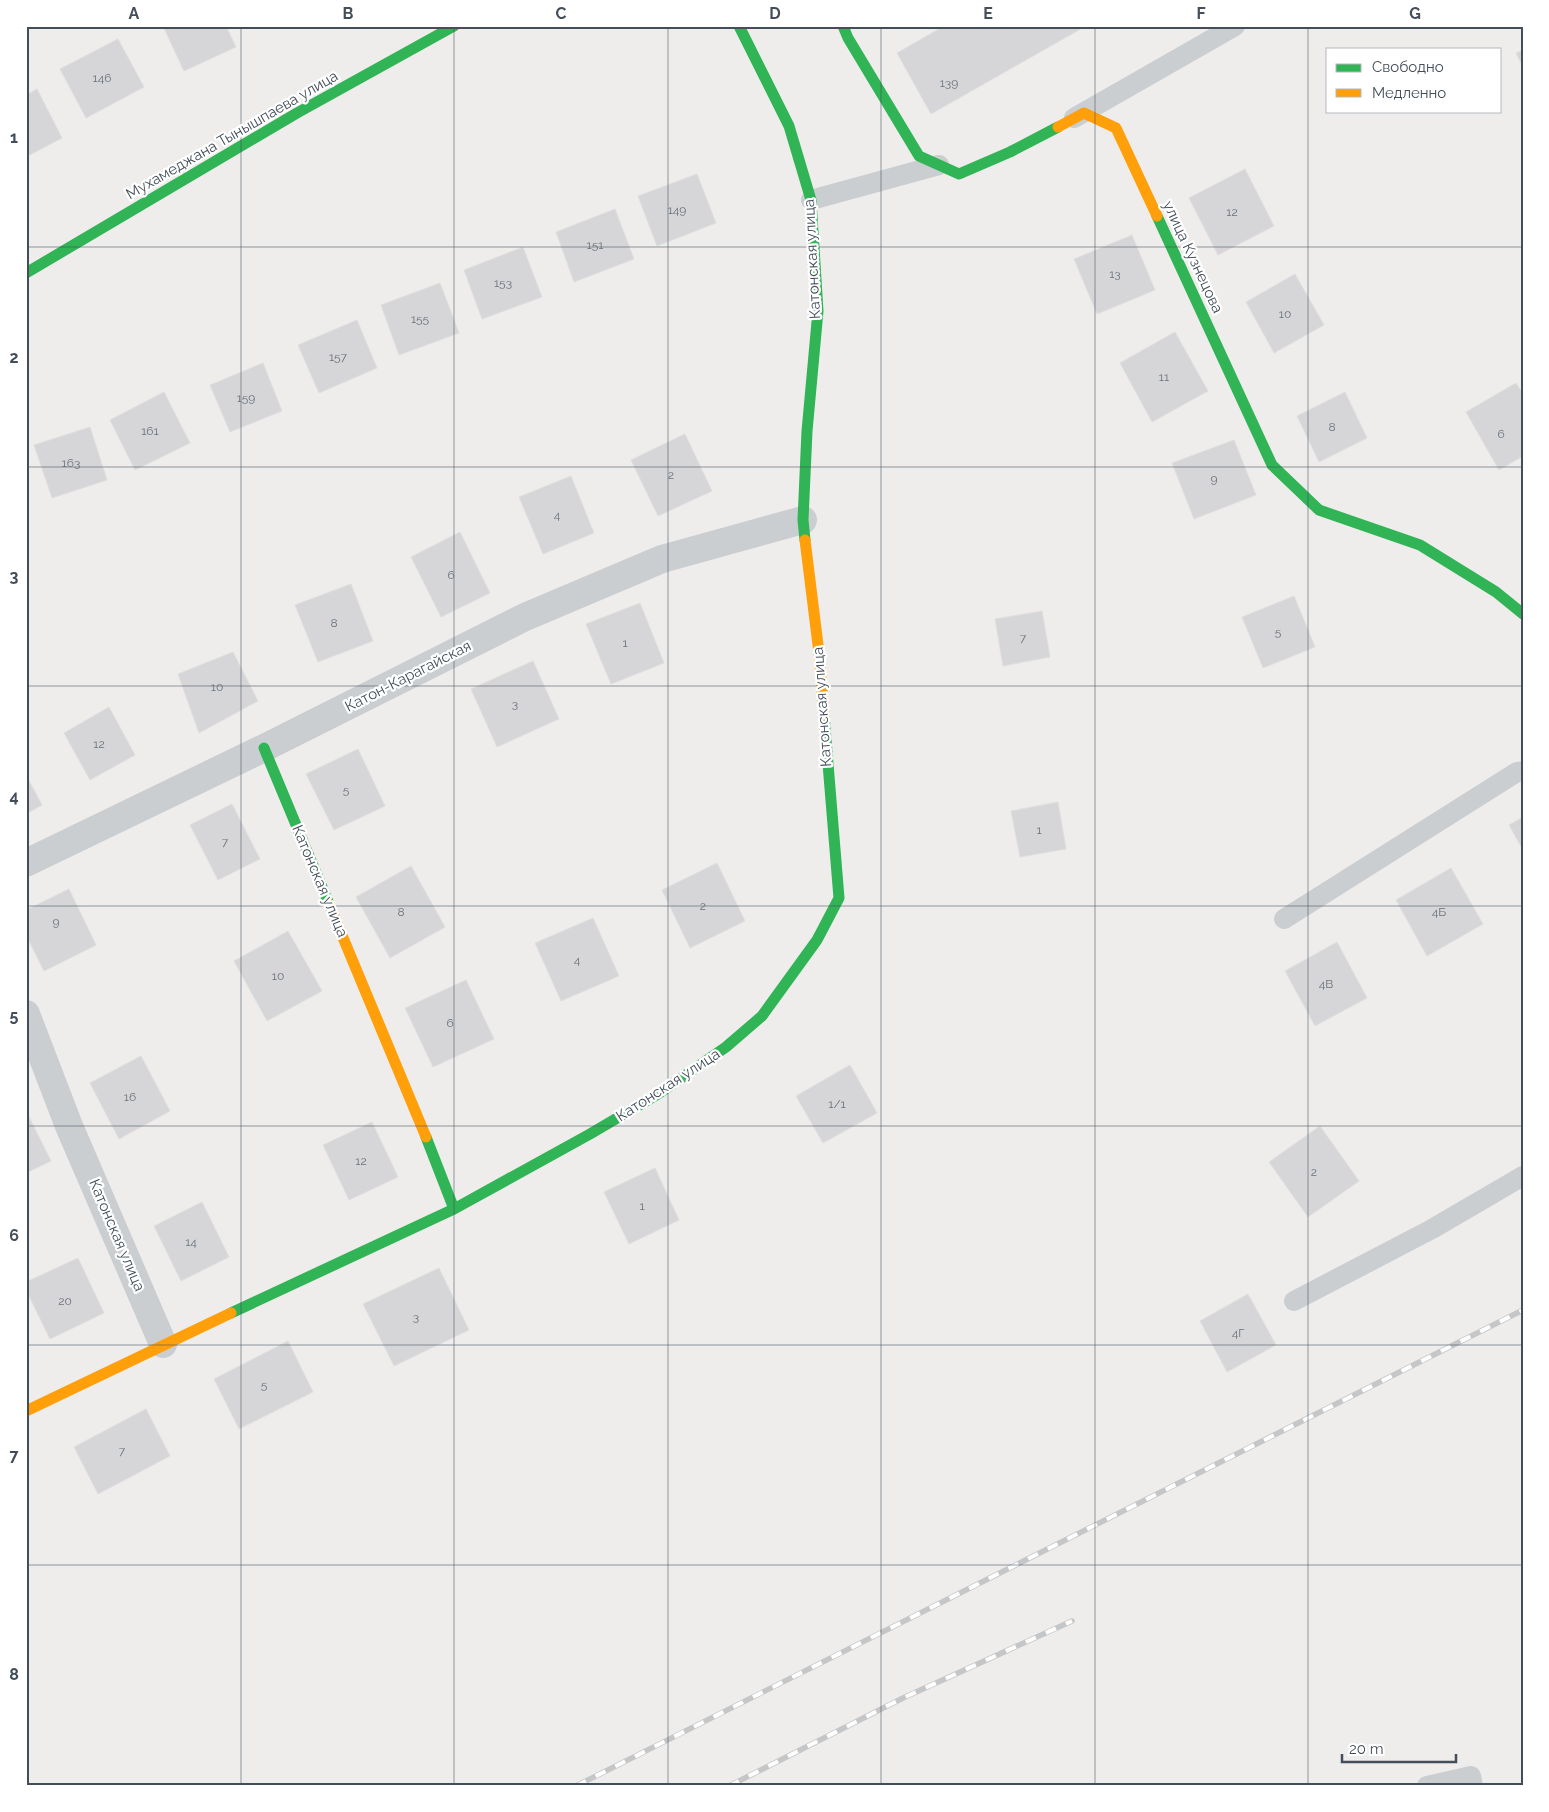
<svg xmlns="http://www.w3.org/2000/svg" width="1549" height="1812" font-family="Raleway,sans-serif">
  <style>
    .building { fill: #d6d6d8; stroke: #dfdfdf }
    .lines { fill: none; stroke-linecap: round; stroke-linejoin: round }
    .lane { stroke: #caced1; stroke-width: 20 }
    .street { stroke: #caced1; stroke-width: 28 }
    .fast { stroke: #30b455; stroke-width: 11 }
    .slow { stroke: #ff9f0a; stroke-width: 11 }
    .rail-casing { stroke: #c4c6c8; stroke-width: 5.5 }
    .rail { stroke: #fff; stroke-width: 4; stroke-dasharray: 11; stroke-linecap: butt }
    .grid { fill: none; stroke: #434e5a; stroke-width: 1; stroke-opacity: 0.55 }
    .labels { text-anchor: middle; stroke-width: 4.5; stroke-linejoin: round; paint-order: stroke }
    .number-label { font-size: 12px; fill: #69727b }
    .street-label { font-size: 15px; fill: #434e5a; stroke: #fff }
    .neatline { fill: none; stroke: #434e5a; stroke-width: 2 }
    .grid-label { font-size: 16px; text-anchor: middle; font-weight: bold; fill: #434e5a }
  </style>
  <rect width="100%" height="100%" fill="#eeedec"/>
  <path class="building" d="M163,26H226L236,47L184,71Z
    M944,26H1086L931,114L897,53Z
    M118,39L144,87L86,118L60,69Z
    M1523,50V67L1516,53Z
    M37,89L62,138L26,157V95Z
    M1245,169L1274,226L1218,255L1189,198Z
    M697,174L716,223L657,246L638,196Z
    M615,209L634,259L574,282L556,232Z
    M1132,235L1155,290L1097,314L1074,259Z
    M523,247L542,297L482,319L464,270Z
    M1295,274L1324,325L1274,353L1246,302Z
    M440,283L459,333L399,355L381,305Z
    M357,320L377,368L319,393L298,345Z
    M1175,332L1208,391L1152,422L1120,363Z
    M263,363L282,411L230,432L210,385Z
    M1516,383L1523,394V456L1499,470L1466,412Z
    M164,392L190,443L135,470L110,420Z
    M1345,392L1367,438L1319,462L1297,416Z
    M90,427L107,480L52,498L34,445Z
    M685,434L712,491L658,516L631,460Z
    M1234,440L1256,495L1194,519L1172,463Z
    M571,476L594,533L543,554L519,497Z
    M460,532L490,593L441,617L411,557Z
    M351,584L373,641L318,662L295,605Z
    M1294,596L1315,647L1263,668L1242,617Z
    M640,603L664,663L611,684L586,624Z
    M1042,611L1050,657L1003,666L995,619Z
    M233,652L258,701L199,733L178,674Z
    M533,661L559,719L497,747L471,689Z
    M109,707L135,755L90,780L64,733Z
    M358,749L385,806L334,830L306,774Z
    M26,775L42,805L26,814Z
    M1058,802L1066,849L1020,857L1011,811Z
    M232,804L260,859L218,880L190,825Z
    M1523,817V850L1509,825Z
    M717,863L745,921L690,948L662,890Z
    M411,866L445,927L390,958L356,897Z
    M1451,868L1483,924L1427,956L1396,900Z
    M69,889L96,945L44,971L26,935V910Z
    M593,918L619,976L561,1001L535,943Z
    M288,931L322,991L267,1021L234,961Z
    M1337,942L1367,998L1315,1026L1285,971Z
    M466,980L494,1039L433,1067L405,1008Z
    M141,1056L170,1111L119,1139L90,1083Z
    M850,1065L877,1113L823,1143L796,1096Z
    M26,1111L51,1161L26,1173Z
    M372,1122L398,1177L349,1200L323,1145Z
    M1320,1126L1359,1181L1308,1217L1269,1162Z
    M655,1168L679,1220L629,1244L604,1192Z
    M202,1202L229,1257L181,1281L154,1226Z
    M78,1258L104,1313L50,1339L26,1290V1282Z
    M439,1268L469,1330L394,1366L363,1304Z
    M1248,1294L1276,1345L1227,1372L1200,1321Z
    M288,1341L313,1392L239,1429L214,1379Z
    M146,1409L170,1456L98,1494L74,1447Z"/>
  <g class="lines">
    <path class="lane" d="M1074,118L1235,26
      M811,200L939,165
      M1284,919L1517,772L1523,771
      M1294,1301L1432,1229L1523,1176
      M1427,1786L1471,1776L1473,1786"/>
    <path class="street" d="M26,863L264,748L525,617L662,559L803,520
      M26,1014L69,1126L163,1344"/>
    <path class="fast" d="M739,26L789,126L811,200L818,311L807,431L803,520L805,540
      M843,26L848,38L919,156L959,174L1010,152L1058,127
      M1157,216L1272,465L1319,510L1420,545L1496,592L1523,614
      M26,273L297,113L454,26
      M264,748L329,904
      M454,1209L590,1134L658,1094L726,1047L762,1016L817,940L839,898L824,715
      M231,1313L454,1209L426,1137"/>
    <path class="slow" d="M1058,127L1084,113L1116,128L1157,216
      M805,540L819,653L824,715
      M329,904L426,1137
      M26,1411L231,1313"/>
    <g class="rail-casing">
      <path id="rail" d="M576,1786L1523,1310
        M729,1786L903,1698L1072,1621"/>
    </g>
    <use href="#rail" class="rail"/>
  </g>
  <path class="grid" d="M241,26V1786M454,26V1786M668,26V1786M881,26V1786M1095,26V1786M1308,26V1786M26,247H1523M26,467H1523M26,686H1523M26,906H1523M26,1126H1523M26,1345H1523M26,1565H1523"/>
  <g class="labels">
    <g class="number-label">
      <text x="102" y="82">146</text>
      <text x="949" y="87">139</text>
      <text x="677" y="214">149</text>
      <text x="1232" y="216">12</text>
      <text x="595" y="249">151</text>
      <text x="1115" y="278">13</text>
      <text x="503" y="287">153</text>
      <text x="1285" y="318">10</text>
      <text x="420" y="323">155</text>
      <text x="338" y="361">157</text>
      <text x="1164" y="381">11</text>
      <text x="246" y="402">159</text>
      <text x="1332" y="431">8</text>
      <text x="150" y="435">161</text>
      <text x="1501" y="438">6</text>
      <text x="71" y="467">163</text>
      <text x="671" y="479">2</text>
      <text x="1214" y="483">9</text>
      <text x="557" y="519">4</text>
      <text x="451" y="579">6</text>
      <text x="334" y="627">8</text>
      <text x="1278" y="636">5</text>
      <text x="1023" y="642">7</text>
      <text x="625" y="647">1</text>
      <text x="217" y="691">10</text>
      <text x="515" y="708">3</text>
      <text x="99" y="748">12</text>
      <text x="346" y="794">5</text>
      <text x="1039" y="834">1</text>
      <text x="225" y="846">7</text>
      <text x="703" y="910">2</text>
      <text x="401" y="916">8</text>
      <text x="1439" y="916">4Б</text>
      <text x="56" y="926">9</text>
      <text x="577" y="964">4</text>
      <text x="278" y="980">10</text>
      <text x="1326" y="988">4В</text>
      <text x="450" y="1027">6</text>
      <text x="130" y="1101">16</text>
      <text x="837" y="1108">1/1</text>
      <text x="361" y="1165">12</text>
      <text x="1314" y="1176">2</text>
      <text x="642" y="1210">1</text>
      <text x="191" y="1246">14</text>
      <text x="65" y="1305">20</text>
      <text x="416" y="1321">3</text>
      <text x="1238" y="1337">4Г</text>
      <text x="264" y="1389">5</text>
      <text x="122" y="1455">7</text>
    </g>
    <g class="street-label">
      <text transform="translate(232 135) rotate(-30)" y="5">Мухамеджана Тынышпаева улица</text>
      <text transform="translate(1193 257) rotate(65)" y="5">улица Кузнецова</text>
      <text transform="translate(812 259) rotate(-93)" y="5">Катонская улица</text>
      <text transform="translate(408 676) rotate(-27)" y="5">Катон-Карагайская</text>
      <text transform="translate(822 707) rotate(-94)" y="5">Катонская улица</text>
      <text transform="translate(320 881) rotate(67)" y="5">Катонская улица</text>
      <text transform="translate(668 1085) rotate(-33)" y="5">Катонская улица</text>
      <text transform="translate(117 1235) rotate(67)" y="5">Катонская улица</text>
    </g>
  </g>
  <rect width="1549" height="1812" fill="none" stroke="#ffffff" stroke-width="55"/>
  <rect x="1326" y="48" width="175" height="65" fill="#ffffff" stroke="#b4b8bd"/>
  <rect x="1336" y="64" width="25" height="8" fill="#30b455" stroke="#b4b8bd"/>
  <text x="1372" y="72" font-size="15" fill="#434e5a">Свободно</text>
  <rect x="1336" y="89" width="25" height="8" fill="#ff9f0a" stroke="#b4b8bd"/>
  <text x="1372" y="98" font-size="15" fill="#434e5a">Медленно</text>
  <path d="M1342 1754v8h114v-8" fill="none" stroke="#434e5a" stroke-width="2.5"/>
  <text x="1349" y="1754" font-size="15" fill="#434e5a" stroke="#ffffff" stroke-width="4" paint-order="stroke">20 m</text>
  <rect x="28" y="28" width="1494" height="1756" class="neatline"/>
  <g class="grid-label">
    <text x="134" y="19">A</text>
    <text x="348" y="19">B</text>
    <text x="561" y="19">C</text>
    <text x="775" y="19">D</text>
    <text x="988" y="19">E</text>
    <text x="1201" y="19">F</text>
    <text x="1415" y="19">G</text>
    <text x="14" y="143">1</text>
    <text x="14" y="363">2</text>
    <text x="14" y="582">3</text>
    <text x="14" y="802">4</text>
    <text x="14" y="1021">5</text>
    <text x="14" y="1241">6</text>
    <text x="14" y="1461">7</text>
    <text x="14" y="1680">8</text>
  </g>
</svg>
